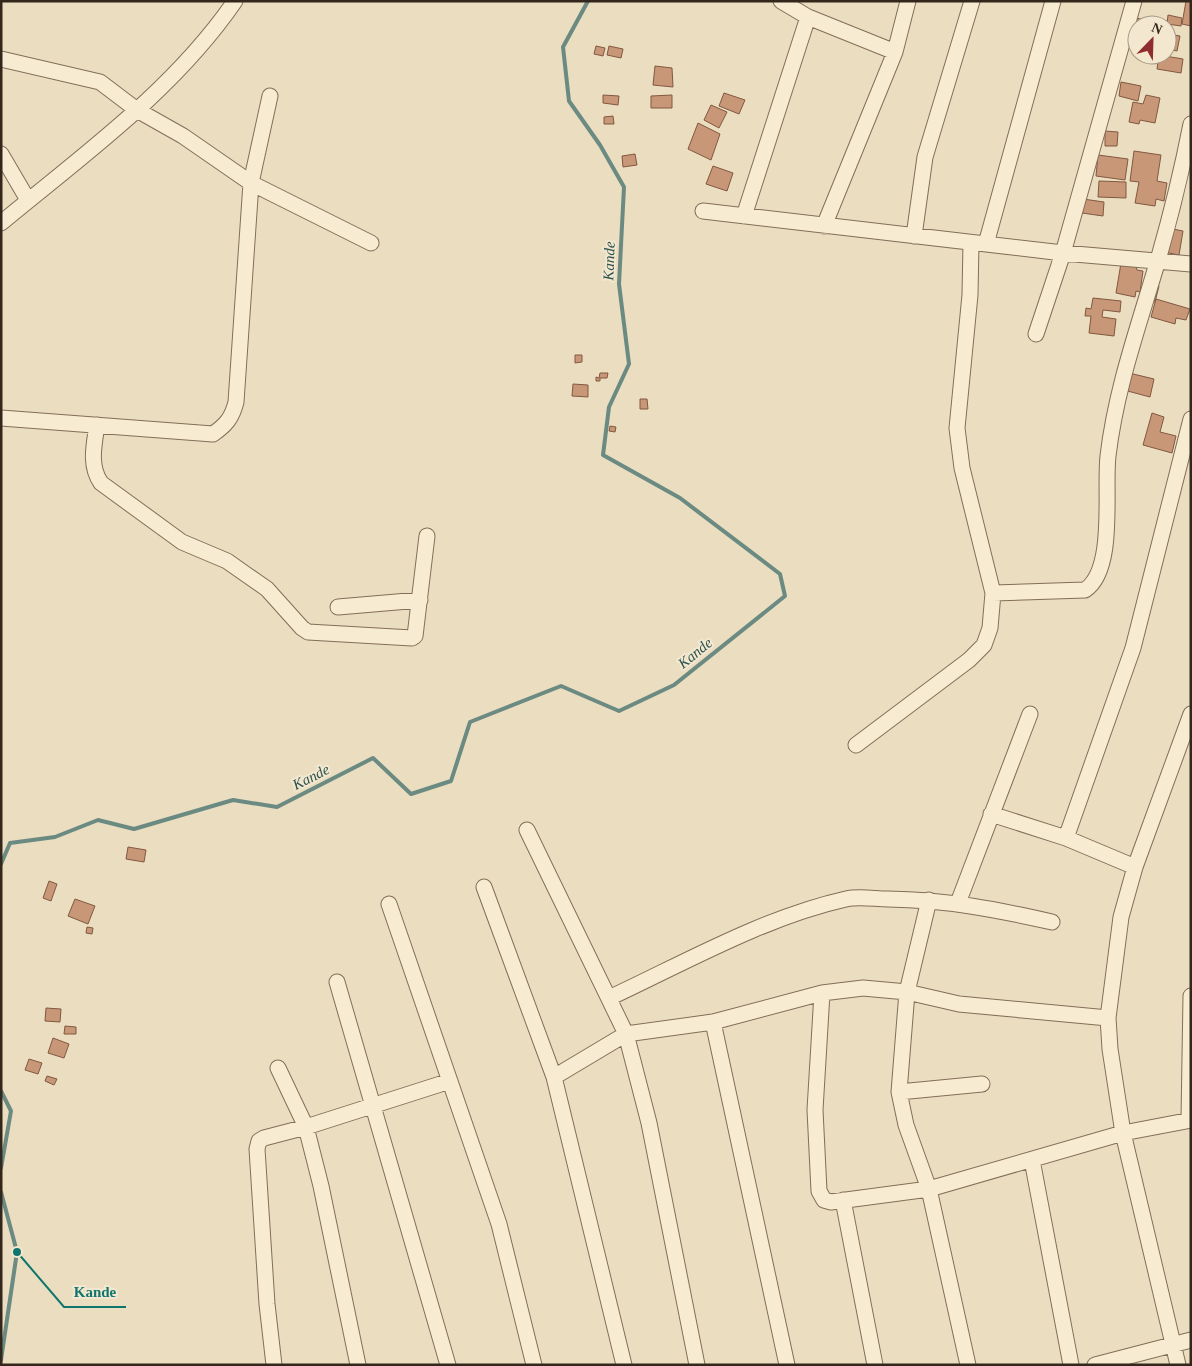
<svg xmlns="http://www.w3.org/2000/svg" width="1192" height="1366" font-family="Georgia,serif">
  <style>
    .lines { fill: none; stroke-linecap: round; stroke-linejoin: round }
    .stream { stroke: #6a8a82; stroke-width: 4 }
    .building { fill: #c89777; stroke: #815840 }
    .street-casing { stroke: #836e59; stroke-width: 17 }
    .street { stroke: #f7ebd2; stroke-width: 15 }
    .labels { text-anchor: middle; stroke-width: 4; stroke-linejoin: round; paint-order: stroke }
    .water-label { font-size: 15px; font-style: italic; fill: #2c524f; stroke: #f3e8cf }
    .leader { fill: none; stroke: #0f766e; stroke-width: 2 }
    .callout-dot { fill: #0f766e; stroke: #f3e8cf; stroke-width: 2 }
    .callout-label { font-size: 15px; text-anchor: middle; font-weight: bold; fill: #0f766e; stroke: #f3e8cf; stroke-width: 4; stroke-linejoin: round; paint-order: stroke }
  </style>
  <rect width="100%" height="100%" fill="#ebddbf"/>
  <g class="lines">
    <path class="stream" d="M1,864L10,843L55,837L98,820L134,829L233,800L277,807L373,758L411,794L451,781L470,722L561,686L619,711L674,685L785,596L780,574L680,498L603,455L609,407L629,364L619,284L624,187L600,145L569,101L563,47L588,1
      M1,1091L11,1111L1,1168
      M1,1192L17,1252L1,1360"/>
  </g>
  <path class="building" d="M1186,1H1191V26L1182,24Z
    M1168,15L1182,18L1181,26L1167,24Z
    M1136,18L1158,23V25H1137V34L1132,33Z
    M1167,34L1180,36L1177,51L1167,49Z
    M596,46L605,48L603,56L594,54Z
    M609,46L623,49L621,58L607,55Z
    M1159,55L1183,59L1181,73L1157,69Z
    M655,66L672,68L673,87L653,85Z
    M1121,82L1141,86L1138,101L1119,96Z
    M724,93L745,100L739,114L719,106Z
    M603,95L619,96L618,105L603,103Z
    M672,95V108H651V96Z
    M1146,95L1160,98L1155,123L1140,120L1139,124L1129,122L1133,102L1143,104Z
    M711,105L727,112L719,128L704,120Z
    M613,116L614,124H604V117Z
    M698,123L720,134L711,160L688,149Z
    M1105,131L1118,132L1117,146H1105Z
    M1134,151L1161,155L1157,181L1167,183L1164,201L1156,199L1155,206L1135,203L1139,182L1130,181Z
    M635,154L637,165L623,167L622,156Z
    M1098,155L1128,159L1125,180L1096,176Z
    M713,166L733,173L727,191L706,184Z
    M1099,181L1126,182V198L1098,197Z
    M1083,199L1104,202L1103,216L1082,213Z
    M1168,228L1183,231L1179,255L1164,252Z
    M1121,263L1136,266L1137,270L1143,271L1140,292L1136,291L1135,297L1116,293Z
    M1150,283L1159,286L1155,302L1146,299Z
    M1093,298L1121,301L1120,312L1103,310L1102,317L1116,319L1114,336L1089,333L1091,316H1085L1086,308L1091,309Z
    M1156,299L1190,309L1186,320L1176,318L1175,324L1151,317Z
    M575,355H582V362L575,363Z
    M1125,372L1154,379L1150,397L1120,389Z
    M600,373H608L607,378H600V381H596V377L599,378Z
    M573,384L588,385V397L572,396Z
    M640,399H647L648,409H640Z
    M1152,413L1164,417L1160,432L1176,436L1172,453L1143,445Z
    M610,426L616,427L615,432L609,431Z
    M128,847L146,850L144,862L126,859Z
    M49,881L57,884L51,901L43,898Z
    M75,899L95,906L88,924L68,916Z
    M87,927L93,928L92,934L86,933Z
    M46,1008L61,1009L60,1022L45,1021Z
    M65,1026L76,1027V1034H64Z
    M53,1038L69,1044L64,1058L48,1053Z
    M29,1059L42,1063L38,1074L25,1070Z
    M47,1076L57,1079L54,1085L45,1081Z"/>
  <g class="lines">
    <g class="street-casing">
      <path id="street" d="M781,1L808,17L895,52
        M1,59L100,82L137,110L183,136L251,183L371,243
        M1,154L28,200
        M703,211L1063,253L1191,264
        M744,216L808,17
        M1,223C83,155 174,90 235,1
        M824,226L895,52L908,1
        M914,236L925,157L972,1
        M986,244L1053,1
        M1036,334L1063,253L1134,1
        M1,418L213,434C226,425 232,418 236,402L251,183L270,96
        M97,425C94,445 89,466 101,483L182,542L227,561L267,589L302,628L308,632L412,638L415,636L427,536
        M993,593L1085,590C1116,570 1104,489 1108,456C1116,388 1139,325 1158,260C1171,215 1182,170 1191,124
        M338,607L420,600
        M856,745L969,660L984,645L990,628L993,593L962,468L957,428L970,295L971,243
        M991,814L1066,838L1135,867
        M527,830L626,1034L649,1123L697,1365
        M1066,838L1133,648L1191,419
        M484,887L554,1077L624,1365
        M929,900L907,992L899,1092L906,1125L929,1189L968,1365
        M958,903L1030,714
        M389,904L499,1224L534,1365
        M337,982L448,1365
        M822,993L815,1110L819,1191L824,1200L831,1202L929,1189L1123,1133L1191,1120
        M609,998C684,963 765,917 846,899C859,896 875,899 888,899C948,900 994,909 1052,922
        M713,1022L787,1365
        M278,1068L306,1127L321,1186L358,1365
        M554,1077L626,1034L713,1022L822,993L863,988L907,992L959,1004L1108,1018
        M899,1092L982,1084
        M1189,1120L1191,996
        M1032,1160L1071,1365
        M843,1200L875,1365
        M274,1365L267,1304L257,1149L259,1141L264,1138L306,1127L450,1081
        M1095,1365L1191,1340
        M1178,1365L1123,1133L1110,1049L1108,1018L1121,917L1135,867L1191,714"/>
    </g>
    <use href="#street" class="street"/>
  </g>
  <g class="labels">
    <g class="water-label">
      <text transform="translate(609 261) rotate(-88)" y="5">Kande</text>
      <text transform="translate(695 653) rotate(-39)" y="5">Kande</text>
      <text transform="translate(311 777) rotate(-27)" y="5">Kande</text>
    </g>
  </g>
  <path class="leader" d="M17 1252L64 1307H126"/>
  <circle class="callout-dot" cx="17" cy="1252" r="5"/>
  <g class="callout-label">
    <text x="95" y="1297">Kande</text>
  </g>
  <rect width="1192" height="1366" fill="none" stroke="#33271c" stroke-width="5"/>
  <g transform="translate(1152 40) rotate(23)"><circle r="24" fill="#f3e8cf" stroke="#a69b87"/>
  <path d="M0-4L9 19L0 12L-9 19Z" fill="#8f2c2f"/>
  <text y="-8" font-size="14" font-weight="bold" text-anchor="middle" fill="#33271c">N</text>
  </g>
</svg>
